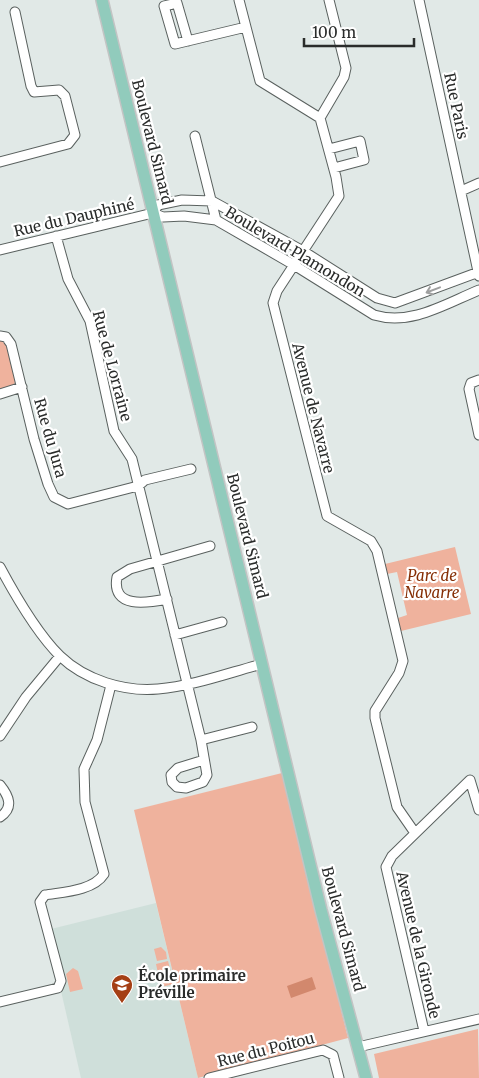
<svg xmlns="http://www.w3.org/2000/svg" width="479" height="1078" font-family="Merriweather,serif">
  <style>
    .built { fill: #cfdfda }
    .green { fill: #efb29d }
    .water { fill: #d2886d }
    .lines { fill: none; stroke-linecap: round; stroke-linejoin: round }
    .minor-casing { stroke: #5a615f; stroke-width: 11 }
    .major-casing { stroke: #c3c4c4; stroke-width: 14 }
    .minor { stroke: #fff; stroke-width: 9 }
    .major { stroke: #91cbbc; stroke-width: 11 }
    .oneway { stroke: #9fa0a0 }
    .labels { text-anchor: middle; stroke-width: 4.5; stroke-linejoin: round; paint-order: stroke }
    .street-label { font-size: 15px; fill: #2a2c2b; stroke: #fff }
    .park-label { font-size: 15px; font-style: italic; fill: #862f06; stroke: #fff }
    .poi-label { font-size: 15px; font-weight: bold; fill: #2a2c2b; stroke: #fff; text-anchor: start }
  </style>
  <rect width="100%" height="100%" fill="#e1e9e7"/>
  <path class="built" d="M156,903L198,1078H81L47,930Z"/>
  <path class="green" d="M0,340L7,345L15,382L14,385L3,389L0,388Z
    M455,547L471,614L401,631L398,618L407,615L397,572L387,574L385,564Z
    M282,773L348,1038L198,1078L134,810Z
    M161,947L166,952L167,959L157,961L154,949Z
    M168,961L174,984L161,987L156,964Z
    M73,968L78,971L83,989L70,992L66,974Z
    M478,1029L479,1078H379L374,1054Z"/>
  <path class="water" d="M312,977L316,989L291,998L287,986Z"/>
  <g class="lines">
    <g class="minor-casing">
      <path id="minor" d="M239,0L260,81L320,118L336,177L339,196L277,291L273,303L326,512L327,516L371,541L377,551L403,661L399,673L375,711V718L397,807L415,833
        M419,0L479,276
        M188,41L177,3L164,6L175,44L246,27
        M320,118L344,77L346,68L329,0
        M195,136L216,220
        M329,149L360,141L364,160L334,168
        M0,162L68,144L75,135L65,96L59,90L34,92L31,86L15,12
        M461,191L479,183
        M153,213L158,205L182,200L212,201L303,251L377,298L395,303L479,272
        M153,213L163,217L184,216L216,220L294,265L374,315C411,326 445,304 479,290
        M56,236L68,279L90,321L114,431L132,459L201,740L207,775L203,782L186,788L177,787L172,782L171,775L178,768L204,760
        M0,250L153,213
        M0,336L6,337L11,344L34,439L48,484L54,497L68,504L138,486L145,480L191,469
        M479,380L471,383L469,389L479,435
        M0,394L22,387
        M0,567C15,595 37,633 60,656C85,680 124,692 158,689C193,686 228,673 262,664
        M167,599C147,603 111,609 117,577L130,569L210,546
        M175,635L222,622
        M0,736L26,697L60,656
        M201,740L252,727
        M0,785C9,796 14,808 0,817
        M0,1002L58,988L61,981L40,902L45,895C63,892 93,891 104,874L85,802L84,769L97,740L111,685
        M424,1031L386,867L392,856L470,780L479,810
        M358,1047L479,1019
        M209,1078L323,1050L333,1055L339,1078"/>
    </g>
    <g class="major-casing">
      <path id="major" d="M102,0L321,910L366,1078"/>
    </g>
    <use href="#minor" class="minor"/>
    <use href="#major" class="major"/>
  </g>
  <defs><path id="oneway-shaft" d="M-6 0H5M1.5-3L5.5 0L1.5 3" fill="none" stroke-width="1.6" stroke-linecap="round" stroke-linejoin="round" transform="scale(1.25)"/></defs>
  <use class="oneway" href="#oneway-shaft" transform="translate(433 290) rotate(159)"/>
  <defs>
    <g id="school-pin" transform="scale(1.125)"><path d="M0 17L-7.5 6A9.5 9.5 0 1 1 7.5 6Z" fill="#a53f14" stroke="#fff"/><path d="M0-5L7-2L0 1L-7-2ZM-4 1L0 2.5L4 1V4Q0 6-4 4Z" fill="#fff"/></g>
  </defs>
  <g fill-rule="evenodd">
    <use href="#school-pin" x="122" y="985"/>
  </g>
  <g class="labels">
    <g class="street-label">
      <text transform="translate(456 106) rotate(78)" y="5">Rue Paris</text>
      <text transform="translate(152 142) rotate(76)" y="5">Boulevard Simard</text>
      <text transform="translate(74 218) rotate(-13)" y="5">Rue du Dauphiné</text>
      <text transform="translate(295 252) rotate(31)" y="5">Boulevard Plamondon</text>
      <text transform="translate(112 366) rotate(75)" y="5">Rue de Lorraine</text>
      <text transform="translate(313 408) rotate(76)" y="5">Avenue de Navarre</text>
      <text transform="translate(50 438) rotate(74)" y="5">Rue du Jura</text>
      <text transform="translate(247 536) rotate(76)" y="5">Boulevard Simard</text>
      <text transform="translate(343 929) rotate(75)" y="5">Boulevard Simard</text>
      <text transform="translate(418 945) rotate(77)" y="5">Avenue de la Gironde</text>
      <text transform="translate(266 1050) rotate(-14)" y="5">Rue du Poitou</text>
    </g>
    <g class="park-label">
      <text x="432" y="581">Parc de<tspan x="432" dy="17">Navarre</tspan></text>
    </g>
    <g class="poi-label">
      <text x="138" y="981">École primaire<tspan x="138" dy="17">Préville</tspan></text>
    </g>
  </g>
  <path d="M304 38v8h110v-8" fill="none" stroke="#2a2c2b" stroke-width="2.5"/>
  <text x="312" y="38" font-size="15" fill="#2a2c2b" stroke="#ffffff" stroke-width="4" paint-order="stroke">100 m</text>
</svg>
